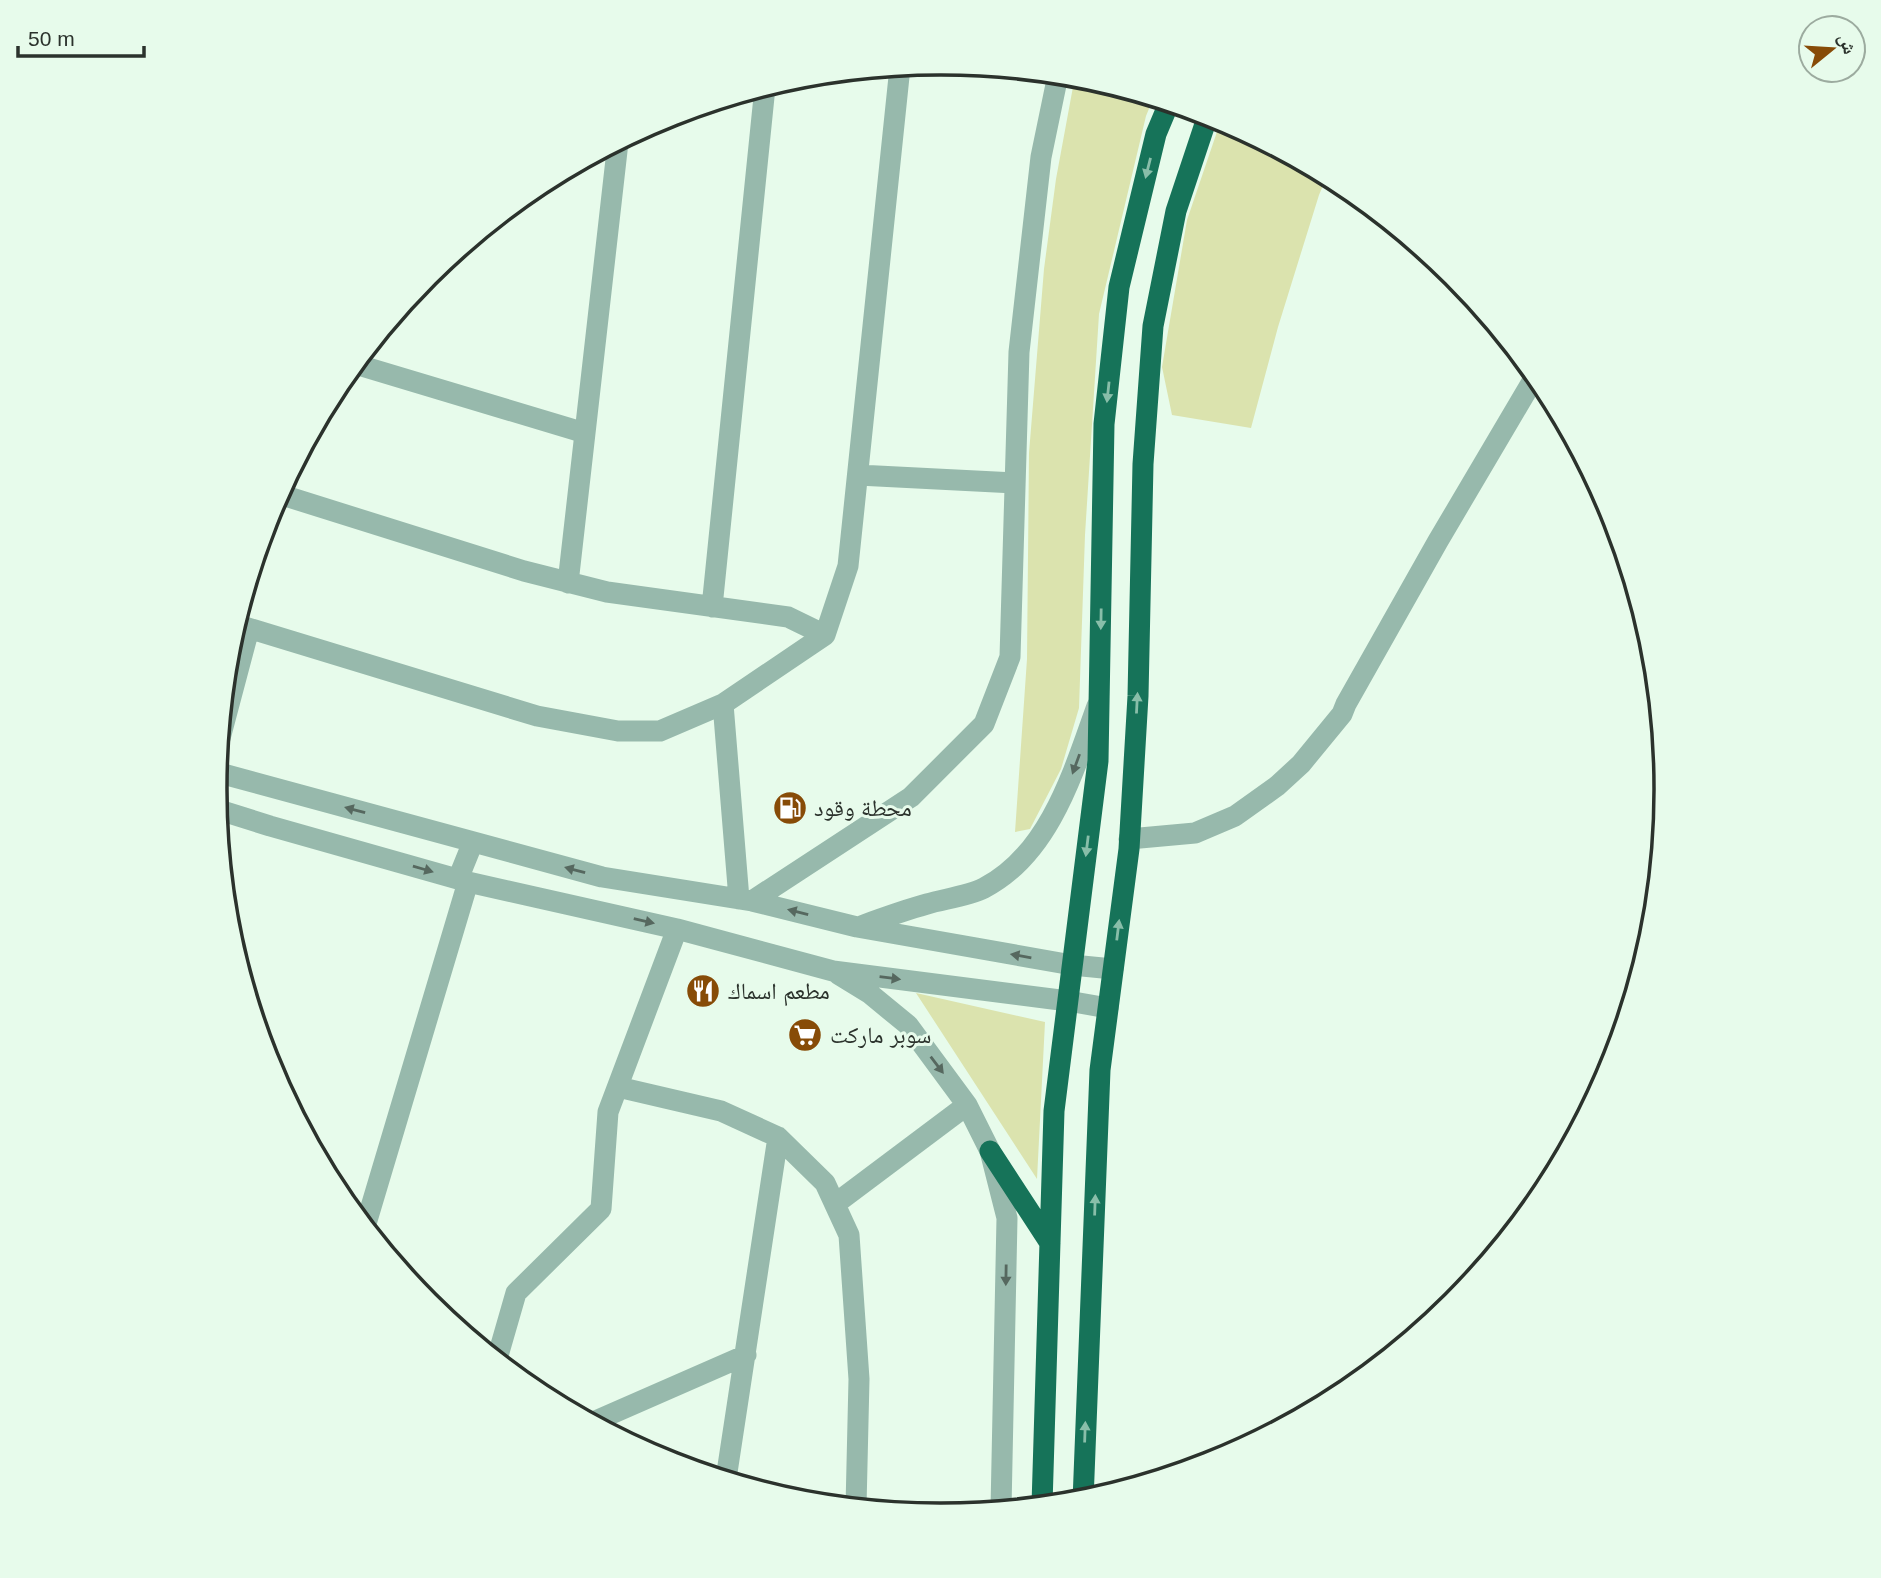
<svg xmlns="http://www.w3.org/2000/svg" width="1881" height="1578" font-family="Helvetica,'Noto Naskh Arabic',sans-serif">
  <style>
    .green { fill: #dbe3ae }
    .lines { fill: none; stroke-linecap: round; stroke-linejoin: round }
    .minor { stroke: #97b9ac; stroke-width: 21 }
    .highway { stroke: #167359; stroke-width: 21 }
    .oneway { fill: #89bea9 }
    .oneway2 { fill: #56685f }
    .labels { text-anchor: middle; stroke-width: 6; stroke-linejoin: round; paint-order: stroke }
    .poi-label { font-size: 23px; fill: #2b322c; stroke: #e7fbeb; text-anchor: start }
    .rim { fill: none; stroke: #2b322c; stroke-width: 3.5 }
  </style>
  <rect width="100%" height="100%" fill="#e7fbeb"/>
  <path class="green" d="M1075,76L1083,77L1153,99L1146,116L1099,314L1085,535L1079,708L1061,769L1030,829L1015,832L1027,659L1029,453L1044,269L1056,179Z
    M1221,120L1327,176L1319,195L1278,327L1251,428L1172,415L1162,367L1187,220Z
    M916,993L1045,1022L1037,1179Z"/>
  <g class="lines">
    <path class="minor" d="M355,364L585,433
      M858,475L1015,483
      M279,494L524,571L607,592L788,617L825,635
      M568,583L618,142
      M712,607L765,87
      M235,624L537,716L618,731H660L723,704L825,635L848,566L900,67
      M723,704L739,899
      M219,742L249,629
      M216,772L602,877L752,901L857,927L1072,965L1113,969
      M216,809L270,826L468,882L677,929L833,971L1068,1001L1108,1008
      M1129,839L1195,833L1235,816L1277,786L1301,764L1342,714L1346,704L1438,541L1536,375
      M458,879L473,842
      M752,901L911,797L984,724L1010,657L1019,352L1041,157L1058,75
      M861,926C883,918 905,910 927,904C944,899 968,896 984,888C1050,854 1074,770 1097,706
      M838,974L869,993L908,1025L967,1105L990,1151L1007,1218L1001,1509
      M618,1087L721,1111L778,1137L825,1183L849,1235L859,1379L856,1507
      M835,1204L967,1105
      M365,1227L468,882
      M497,1359L516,1293L601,1209L608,1112L677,929
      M593,1422L746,1355
      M726,1479L778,1137"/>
    <path class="highway" d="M990,1151L1050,1243
      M1083,1501L1100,1070L1129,849L1138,696L1143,464L1153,326L1176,211L1208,115
      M1042,1505L1054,1111L1098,761L1104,424L1119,287L1156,134L1169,103"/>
  </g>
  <defs><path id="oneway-solid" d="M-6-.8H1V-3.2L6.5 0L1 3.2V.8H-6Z" transform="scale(1.75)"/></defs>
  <g class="oneway">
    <use href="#oneway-solid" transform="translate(1148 168) rotate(104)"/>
    <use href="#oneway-solid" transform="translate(1108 392) rotate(96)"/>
    <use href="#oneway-solid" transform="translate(1101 619) rotate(91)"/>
    <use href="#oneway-solid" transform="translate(1137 703) rotate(-87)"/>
    <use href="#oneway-solid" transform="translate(1087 846) rotate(97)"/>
    <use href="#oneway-solid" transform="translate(1118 930) rotate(-83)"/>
    <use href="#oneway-solid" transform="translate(1095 1205) rotate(-88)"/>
    <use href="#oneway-solid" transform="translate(1085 1432) rotate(-88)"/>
  </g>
  <g class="oneway2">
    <use href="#oneway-solid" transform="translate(1076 764) rotate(110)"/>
    <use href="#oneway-solid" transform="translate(355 810) rotate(-165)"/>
    <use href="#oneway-solid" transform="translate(423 869) rotate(16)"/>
    <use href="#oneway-solid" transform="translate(575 870) rotate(-165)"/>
    <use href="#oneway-solid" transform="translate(798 912) rotate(-166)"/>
    <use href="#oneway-solid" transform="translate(644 921) rotate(13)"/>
    <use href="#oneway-solid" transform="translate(1021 956) rotate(-170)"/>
    <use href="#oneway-solid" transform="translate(890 978) rotate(7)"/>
    <use href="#oneway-solid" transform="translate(937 1065) rotate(53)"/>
    <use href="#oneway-solid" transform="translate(1006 1275) rotate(91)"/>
  </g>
  <defs>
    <g id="fuel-disc" transform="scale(1.75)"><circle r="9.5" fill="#874b07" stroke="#e7fbeb"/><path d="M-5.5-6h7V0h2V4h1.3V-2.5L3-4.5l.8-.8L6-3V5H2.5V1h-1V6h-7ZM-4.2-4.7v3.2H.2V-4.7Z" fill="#fff"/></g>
    <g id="restaurant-disc" transform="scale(1.75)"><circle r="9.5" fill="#874b07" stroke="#e7fbeb"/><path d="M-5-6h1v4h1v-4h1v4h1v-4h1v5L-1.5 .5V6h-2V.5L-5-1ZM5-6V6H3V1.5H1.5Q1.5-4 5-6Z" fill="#fff"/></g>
    <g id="supermarket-disc" transform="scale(1.75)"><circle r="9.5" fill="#874b07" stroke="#e7fbeb"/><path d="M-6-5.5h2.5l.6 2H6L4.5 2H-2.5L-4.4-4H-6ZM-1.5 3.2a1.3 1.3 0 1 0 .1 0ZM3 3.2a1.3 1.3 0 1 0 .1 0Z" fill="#fff"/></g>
  </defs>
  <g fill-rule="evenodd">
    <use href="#fuel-disc" x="790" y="808"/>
    <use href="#restaurant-disc" x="703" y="991"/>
    <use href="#supermarket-disc" x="805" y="1035"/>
  </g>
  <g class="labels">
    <g class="poi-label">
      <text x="814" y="816">محطة وقود</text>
      <text x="728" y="999">مطعم اسماك</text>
      <text x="830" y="1043">سوبر ماركت</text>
    </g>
  </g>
  <path d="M0 0H1881V1578H0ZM940 75H941A713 713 0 0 1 1654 788V790A713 713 0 0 1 941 1503H940A713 713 0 0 1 227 790V788A713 713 0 0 1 940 75Z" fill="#e7fbeb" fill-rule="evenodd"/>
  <path class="rim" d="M940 75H941A713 713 0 0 1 1654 788V790A713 713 0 0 1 941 1503H940A713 713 0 0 1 227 790V788A713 713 0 0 1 940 75Z"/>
  <g transform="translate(1832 49) rotate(72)"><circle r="33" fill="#e7fbeb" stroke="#9cab9f" stroke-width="2"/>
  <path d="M0-5L12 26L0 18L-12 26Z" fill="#874b07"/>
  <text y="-10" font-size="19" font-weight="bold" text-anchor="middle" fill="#2b322c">ش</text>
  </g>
  <path d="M18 46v10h126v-10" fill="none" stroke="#2b322c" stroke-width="3.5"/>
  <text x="28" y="46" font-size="21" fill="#2b322c" stroke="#e7fbeb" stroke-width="5" paint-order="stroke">50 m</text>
</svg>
